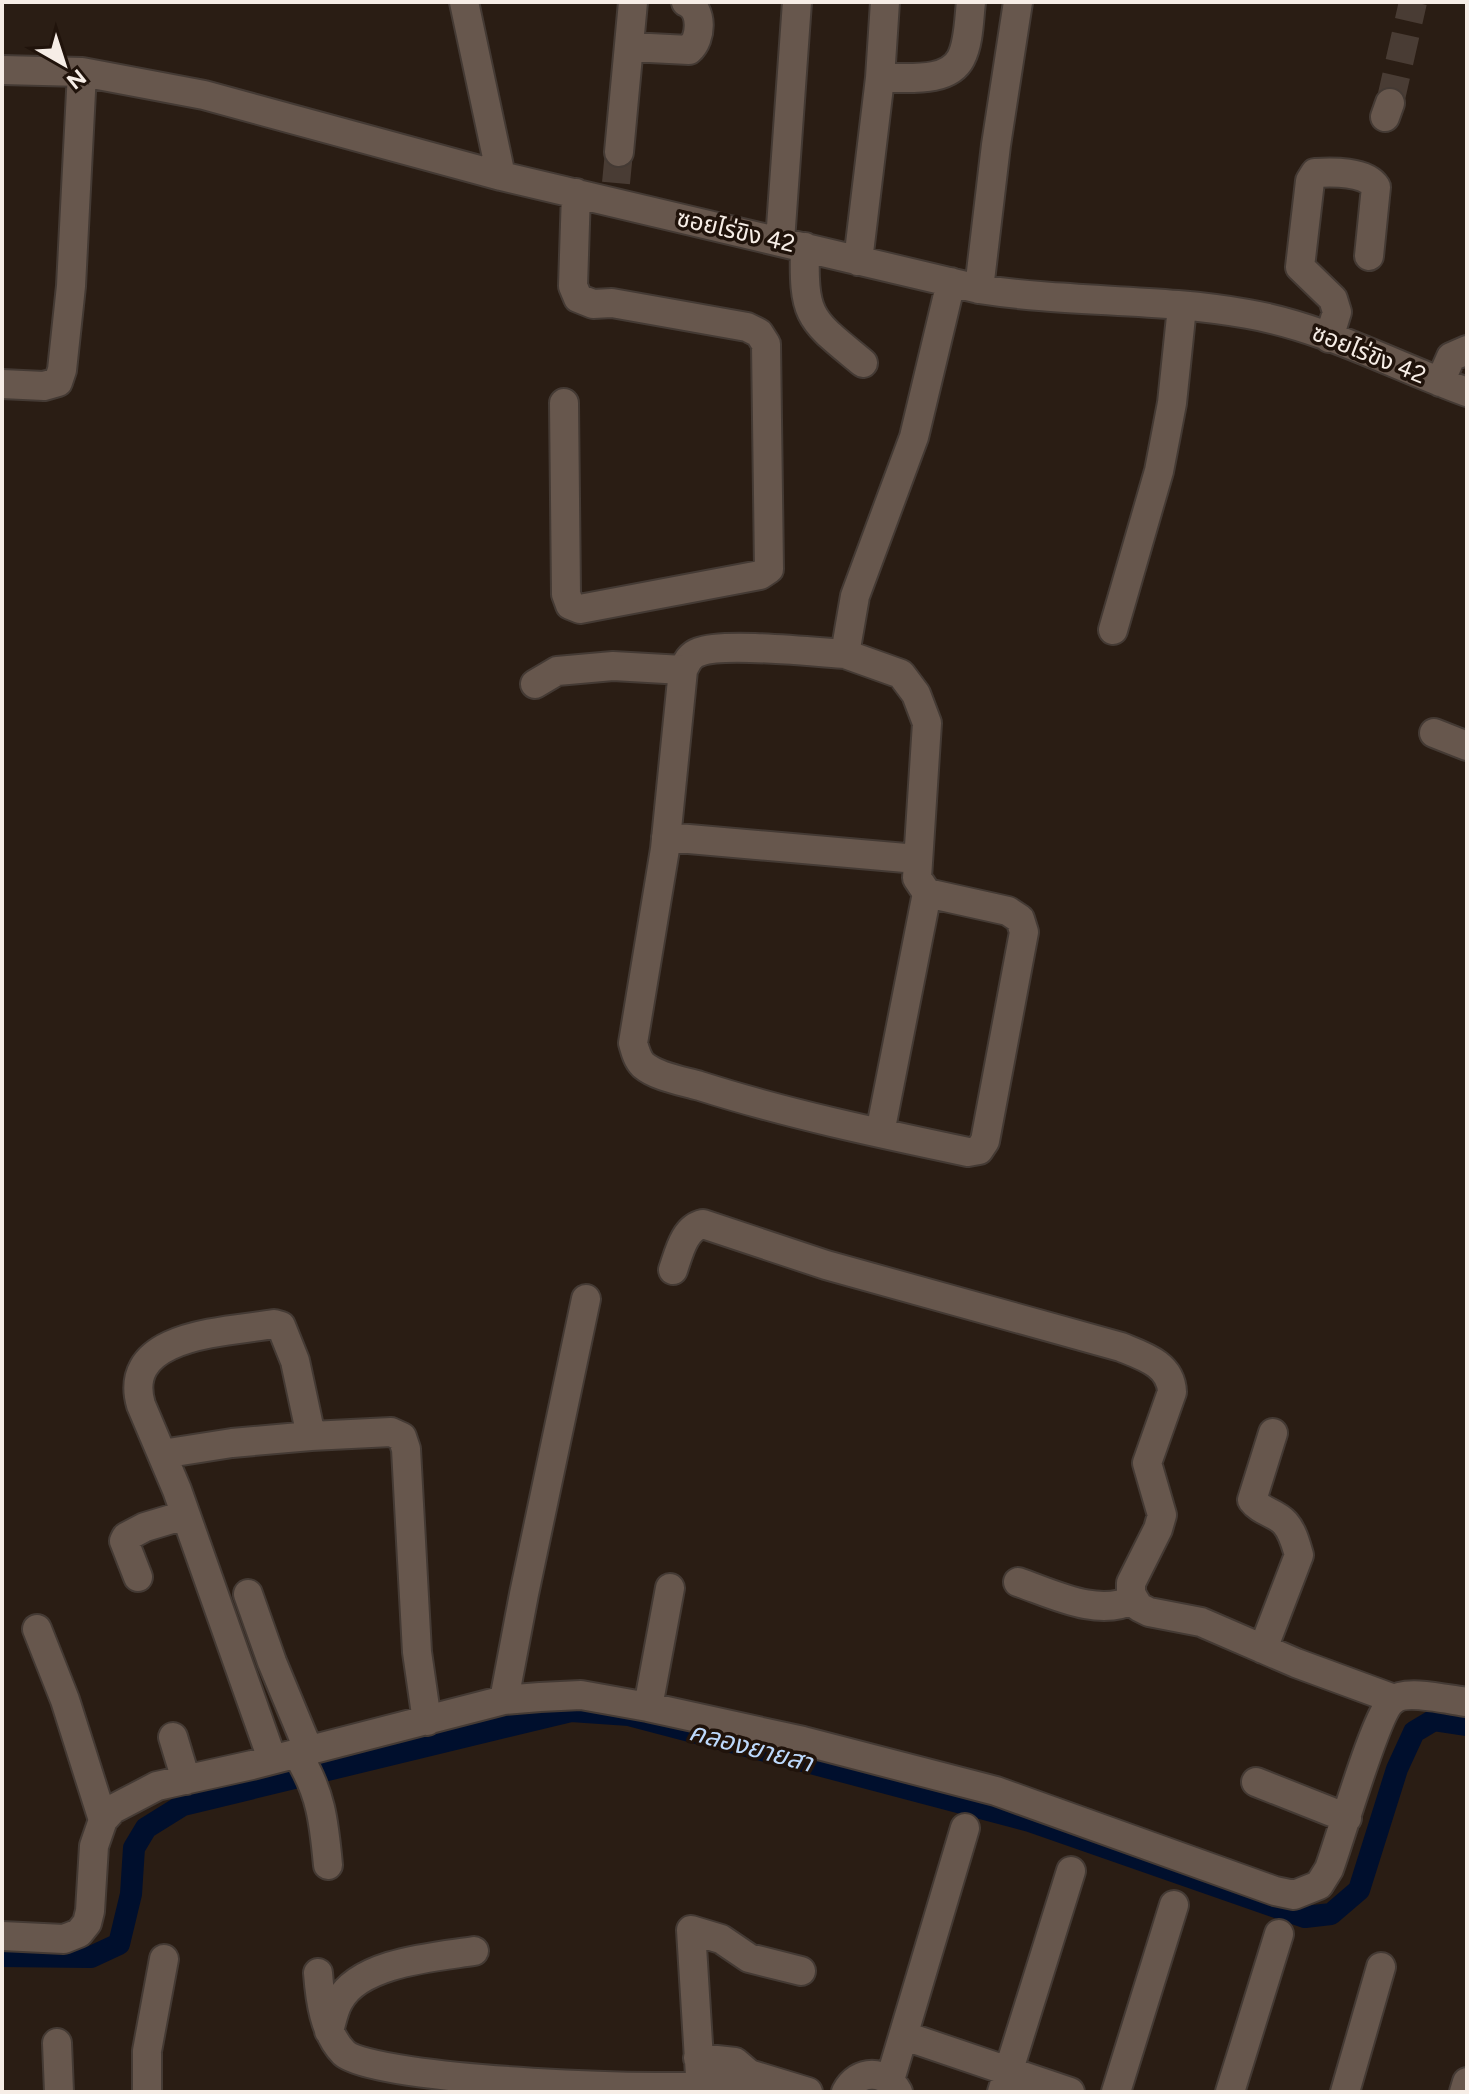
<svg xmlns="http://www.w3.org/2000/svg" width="1469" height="2094" font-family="Figtree,'Noto Sans Thai',sans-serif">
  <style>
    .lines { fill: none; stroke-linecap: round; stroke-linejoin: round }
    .canal { stroke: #000f2d; stroke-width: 22 }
    .minor-tunnel { stroke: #493c34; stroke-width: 28; stroke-dasharray: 28 14; stroke-linecap: butt }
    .minor-casing { stroke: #443a34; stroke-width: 32 }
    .minor { stroke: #67574d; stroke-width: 28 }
    .labels { text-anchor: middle; stroke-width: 7; stroke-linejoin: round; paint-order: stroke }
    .street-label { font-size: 24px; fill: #f6ede6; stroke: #20130b }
    .water-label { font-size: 26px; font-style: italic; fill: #bdd9fc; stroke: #20130b }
  </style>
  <rect width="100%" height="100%" fill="#2a1d14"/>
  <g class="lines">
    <path class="canal" d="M2,1956L91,1957L119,1944L131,1894L134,1848L146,1828L183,1805L571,1711L629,1715L1030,1821L1305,1917L1331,1914L1359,1890L1397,1769L1414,1732L1434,1720L1467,1725"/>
    <path class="minor-tunnel" d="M1390,103L1413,2
      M616,183L619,152"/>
    <g class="minor-casing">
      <path id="minor" d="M464,2L501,176
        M630,47L689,50C702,39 703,9 686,2
        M2,70L82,72L204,95L501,176L979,289C1068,303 1160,298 1248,314C1324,327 1395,366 1467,392
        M880,78C905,77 948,84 961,58C969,43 969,18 971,2
        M1385,117L1390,103
        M619,152L633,2
        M780,241L797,2
        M805,247C803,319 810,319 863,363
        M858,261L880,78L885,2
        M979,289L996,145L1018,2
        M1329,338L1337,312L1333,299L1300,267L1310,181L1315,173C1332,172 1366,171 1376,187L1369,256
        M1440,382L1451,357L1467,350
        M2,384L44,386L58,382L62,370L71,286L82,72
        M564,403L566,594L570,605L580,609L760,575L769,569L766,344L759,333L747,327L612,303L593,304L578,298L573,286L576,193
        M1113,630L1159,471L1172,403L1182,307
        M845,654C815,652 723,642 699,652C690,655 687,662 683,670L665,849L633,1043C635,1050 637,1059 643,1065C657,1077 683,1081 700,1086C788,1114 878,1133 968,1152L979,1150L985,1141L1024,932L1020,919L1008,911L927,893L917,878L927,723L916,694L901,674L845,654L855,596L914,437L951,282
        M535,684L557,671L613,666L683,670
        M1434,733L1467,746
        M666,837L917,859
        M880,1133L927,893
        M673,1270C679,1253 684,1228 703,1224L826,1265L1121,1347C1143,1356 1171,1364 1172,1392L1147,1463L1162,1515L1158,1529L1131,1583V1593L1134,1599L1139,1607L1149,1612L1201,1622L1296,1663L1394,1699
        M311,1436L391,1432L402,1437L406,1449L417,1652L427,1721
        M162,1454L232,1443L311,1436L295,1361L281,1326L274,1324C228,1332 120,1333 141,1405L177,1490L272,1759
        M138,1577L124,1541L126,1537L145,1527L185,1515
        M1018,1582C1053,1594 1099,1618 1134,1599
        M248,1594L272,1662L309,1751
        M37,1629L65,1700L103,1820
        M1263,1649L1299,1555C1296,1545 1293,1532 1285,1523C1275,1512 1261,1512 1252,1500L1273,1433
        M504,1700L524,1594L586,1299
        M648,1707L670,1588
        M173,1737L186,1780
        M297,1754C321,1792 324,1822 328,1865
        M1256,1782L1347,1818
        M2,1936L64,1939L79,1933L87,1923L90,1911L94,1846L103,1820L113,1809L157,1786L252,1765L504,1700L540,1697L581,1695L648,1707L803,1741L996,1791L1275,1891L1294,1895L1319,1885L1329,1869C1340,1840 1376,1712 1393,1700C1406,1689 1450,1700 1467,1702
        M318,1973C320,1999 324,2033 344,2053C374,2081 687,2094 733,2083C738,2081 744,2077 749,2074
        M329,2031C332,2021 334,2009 339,2001C360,1962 435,1957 474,1951
        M905,2036L1070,2092
        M57,2043L59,2092
        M698,2058L735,2062L749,2074L808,2092
        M890,2080L965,1828
        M147,2092V2051L164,1959
        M701,2092L691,1930L721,1939L749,1958L801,1971
        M846,2092C858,2069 886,2069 898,2092
        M1002,2092L1071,1871
        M1116,2092L1174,1905
        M1230,2092L1279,1934
        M1345,2092L1381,1967
        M1464,2092L1467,2082"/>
    </g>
    <use href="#minor" class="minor"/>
  </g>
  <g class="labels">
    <g class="street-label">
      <text transform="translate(736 231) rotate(13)" y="8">ซอยไร่ขิง 42</text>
      <text transform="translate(1369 354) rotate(22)" y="8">ซอยไร่ขิง 42</text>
    </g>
    <g class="water-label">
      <text transform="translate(751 1747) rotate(15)" y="9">คลองยายสา</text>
    </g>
  </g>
  <rect width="1469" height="2094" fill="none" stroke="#f6ede6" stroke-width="8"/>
  <g transform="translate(64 64) rotate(141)" stroke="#20130b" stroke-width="6" paint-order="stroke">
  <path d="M0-6L14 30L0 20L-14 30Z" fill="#f6ede6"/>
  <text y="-12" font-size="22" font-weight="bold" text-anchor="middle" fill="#f6ede6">N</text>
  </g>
</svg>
